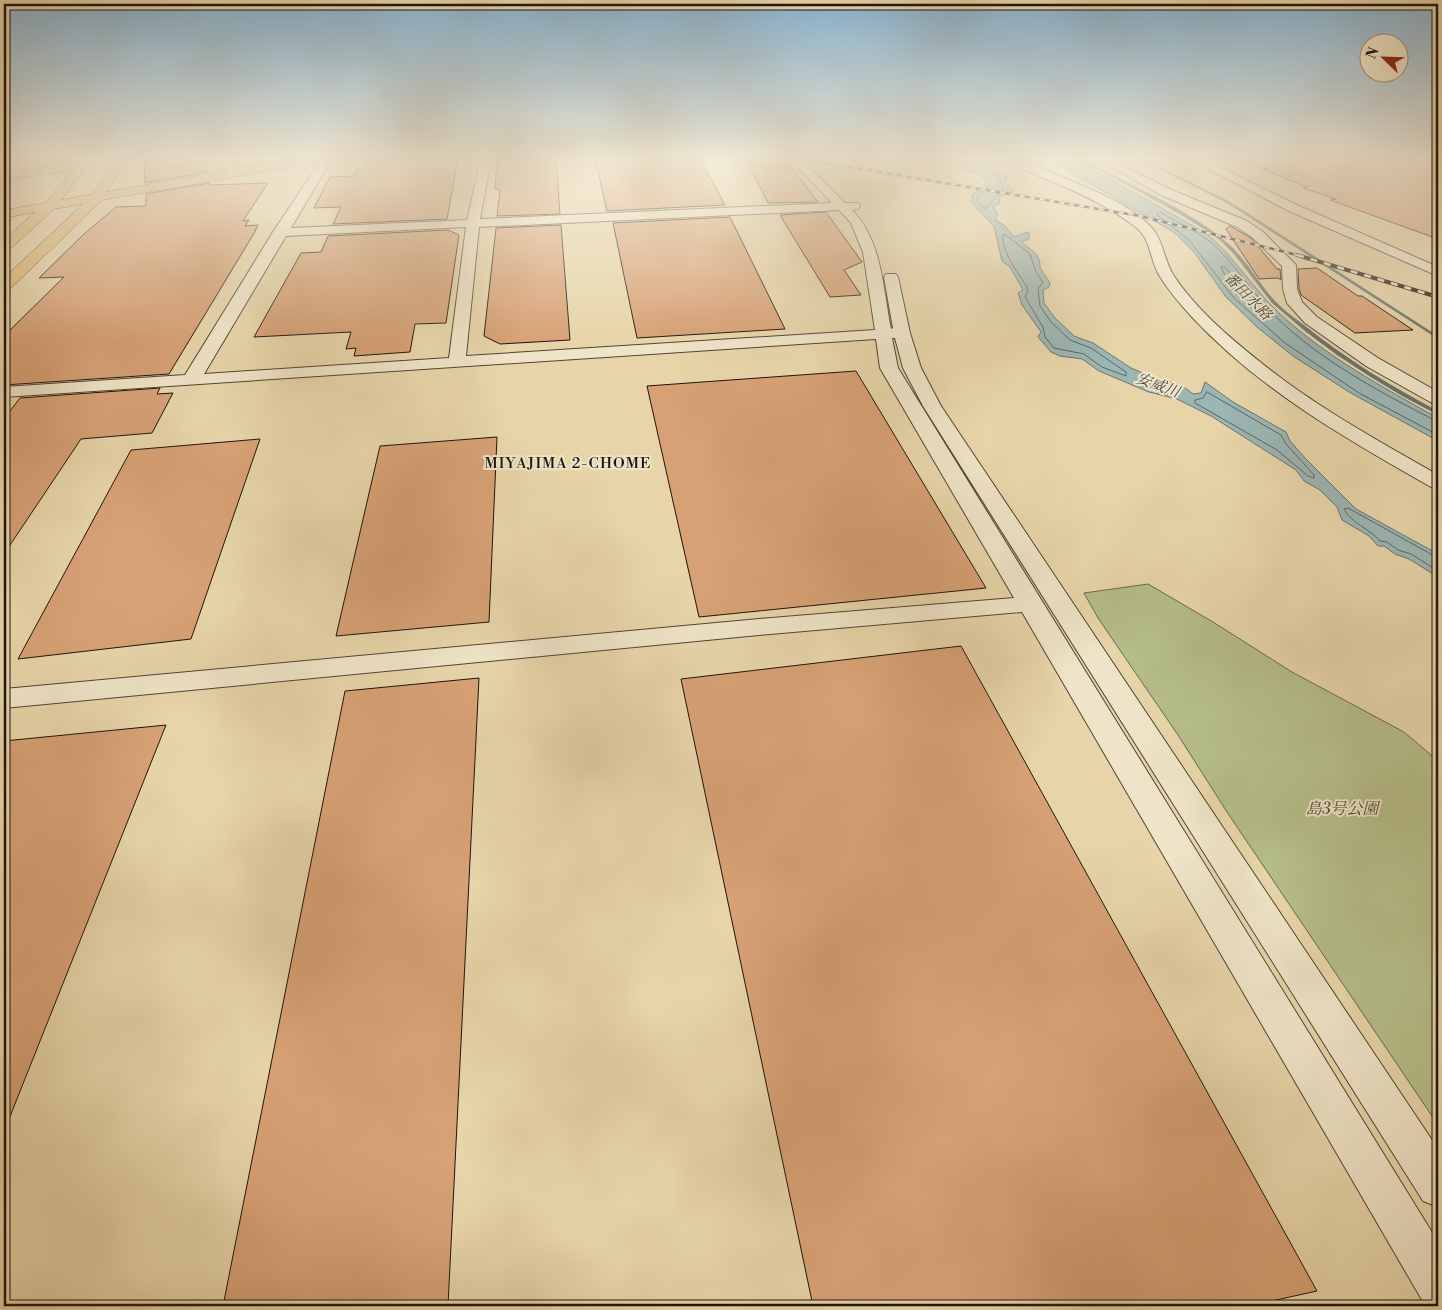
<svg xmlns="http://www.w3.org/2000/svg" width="1442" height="1310" font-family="'Libre Bodoni','Noto Serif JP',serif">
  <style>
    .green { fill: #b5bd88; stroke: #6a684c }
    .water { fill: #9bb6b4; stroke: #697572 }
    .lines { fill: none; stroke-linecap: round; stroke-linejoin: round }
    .shore { stroke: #5d6562; stroke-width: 1 }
    .stream { fill: #697572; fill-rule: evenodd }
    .building { fill: #d7a175; stroke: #1f140f }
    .minor-casing { stroke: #514436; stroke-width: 2 }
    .major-casing { stroke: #1f140f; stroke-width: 1 }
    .minor { fill: #efe4c7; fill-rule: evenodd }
    .major { fill: #e4ba74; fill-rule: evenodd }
    .rail-far1-casing { stroke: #1f140f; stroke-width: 2.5 }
    .rail-casing { stroke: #1f140f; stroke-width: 4 }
    .rail-far1 { stroke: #efe4c7; stroke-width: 2; stroke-dasharray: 5; stroke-linecap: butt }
    .rail { stroke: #efe4c7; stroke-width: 2.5; stroke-dasharray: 7; stroke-linecap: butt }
    .labels { text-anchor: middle; stroke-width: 4; stroke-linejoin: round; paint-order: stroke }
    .far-water-label { font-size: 15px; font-style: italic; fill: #4a4d49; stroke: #efe4c7 }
    .far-neighbourhood-label { font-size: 15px; letter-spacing: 1px; fill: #1f140f; stroke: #efe4c7 }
    .park-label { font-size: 16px; font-style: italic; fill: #4c4733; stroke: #efe4c7 }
  </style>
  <rect width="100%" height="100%" fill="#e7d5a9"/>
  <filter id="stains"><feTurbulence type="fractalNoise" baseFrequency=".004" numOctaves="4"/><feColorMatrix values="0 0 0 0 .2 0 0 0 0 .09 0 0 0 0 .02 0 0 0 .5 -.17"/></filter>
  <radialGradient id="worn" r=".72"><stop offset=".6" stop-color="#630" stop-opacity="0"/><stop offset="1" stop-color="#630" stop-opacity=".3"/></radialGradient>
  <path class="green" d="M1148,584L1213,622L1292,672L1404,732L1438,761V1125L1227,812L1178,735L1098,618L1084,593Z"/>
  <path class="water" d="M939,159H979L1008,178H1005V182L1013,192L1000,197L999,204L993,207L998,214L995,220L1004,225L1014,237L1028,232L1030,234L1028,240H1025L1022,242C1031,251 1041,253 1040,268L1050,283L1049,287L1043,290L1044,303L1055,318L1074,336L1093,343L1131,368L1164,382H1171L1184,387L1193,394L1201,393L1205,382L1233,402L1286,432L1290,441L1305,458L1356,509L1438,554V577L1409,559L1395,554L1384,546H1378L1369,536L1342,520L1337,507L1320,490L1304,481L1296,470L1211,416L1177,399L1149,392L1099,371L1082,359L1060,356L1051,352L1038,337L1041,332L1022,305L1018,293L1023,290L1010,267L1002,261L994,226L971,202L973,199L972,195L985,184L986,179C977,172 966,173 957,167H961L959,165Z
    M1048,159H1074L1206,233C1234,256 1253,289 1280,314C1327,357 1382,387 1438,418V441L1349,392L1293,356L1257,327L1226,297L1194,252L1175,233Z"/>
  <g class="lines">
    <path class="shore" d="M993,173L1000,178L1003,189L985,209L978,202V197L989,186L990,175Z
      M1003,235H1006L1030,254L1036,272L1043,282L1038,289L1040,306L1051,322L1070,340L1091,348L1126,372V376L1102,367L1084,354L1054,348L1045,337L1043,327L1025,297L1028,291L1027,287C1018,272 1001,252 1003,235Z
      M1221,267H1225L1254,302V305H1250L1234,290Z
      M1207,392L1281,435L1286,444L1314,475V478L1308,476L1277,450L1195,403V400L1203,398Z
      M1438,422C1380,392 1322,362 1275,316C1255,296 1240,272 1221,252C1205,234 1180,224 1160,212L1157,213L1158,216L1189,240L1234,298L1285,343L1359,393L1438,435
      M1438,558L1348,508L1344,509C1350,522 1370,529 1380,541L1387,542L1398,550L1411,554L1438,571"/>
    <path class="stream" d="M1079,159H1082C1129,185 1183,206 1224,240C1246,257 1258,284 1278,304C1286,312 1295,318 1304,325C1346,359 1391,386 1438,411V415L1402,396L1369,376L1337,355L1305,331L1272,303L1234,254L1221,241L1204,229L1169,208Z
      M1141,159H1143L1229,201L1438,336V339L1227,203L1141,160Z"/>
  </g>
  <path class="building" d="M167,159L168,166L204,162L207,172L145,183L144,160Z
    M416,159H458L447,219L333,224L341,207L314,208L330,177L354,176L357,169H364L368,161Z
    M497,159H556L560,214L497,216L500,190L495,189Z
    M595,159H700L725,205L607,211Z
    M746,159H785L818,202L768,203Z
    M1250,159H1413L1438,166V239L1330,200L1336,199L1303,188L1307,187L1262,169L1267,168L1250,162Z
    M209,183L210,185L268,183L243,221L249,220L245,226L258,225L255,231L256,230L169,374L4,385V336L64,277L39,278L84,234L116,207L146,206V194Z
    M826,212L862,262L844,270L861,295L830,297L780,215Z
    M730,217L785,329L637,338L613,223Z
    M561,225L570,340L500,344L484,336L496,228Z
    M1230,226L1251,238L1277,269H1280L1281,280L1278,278L1259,279L1226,229Z
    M448,230L459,235L446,323L415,324L410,352L354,356L356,348L346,349L351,332L254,337L301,253L321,252L328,236Z
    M1317,268L1358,296H1362L1413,330L1355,333L1301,295L1299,289L1298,269Z
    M856,371L986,588L699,617L647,386Z
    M160,388L157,394L173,393L152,433L81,439L4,554V419L20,398Z
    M497,437L489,622L336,636L380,446Z
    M260,439L191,639L18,659L131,450Z
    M961,646L1317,1291L1249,1306H813L681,679Z
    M479,678L448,1306H223L345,691Z
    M166,725L5,1129H4V741Z"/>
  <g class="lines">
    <g class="minor-casing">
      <path id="minor" d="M218,159H239L238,161L232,162L241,170L239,172H231L218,162Z
        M322,159H353L348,162L329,164L291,228L467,220L481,159H491L480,219L832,203L790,159H801L845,203H858L860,206L858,209L852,210C882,240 883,289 891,329L893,328L884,277L886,274H896L898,277L910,333L921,368L941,406L1438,1149V1207L1423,1201L923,406L903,368L895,338H892L898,368L1438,1242V1306L1422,1300L1022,612L759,635L4,708V689L759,619L1014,598L880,368L876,339L4,397V387L185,375L273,232ZM839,210L851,223L863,252L875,330L466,356L479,227ZM466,227L449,358L204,374L286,236Z
        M1008,159C1012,158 1018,158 1022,159C1032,162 1041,168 1050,172C1082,186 1129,202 1152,228C1164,242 1164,261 1174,276C1196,309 1229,337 1259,361C1314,406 1377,440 1438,475V489L1431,487C1346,439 1259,389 1192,317C1180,304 1168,290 1159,275C1150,260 1151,240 1137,228C1113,209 1086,196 1058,184C1045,178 1017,169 1008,159Z
        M1098,159H1110L1169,189L1247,221L1262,231L1296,265L1297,289L1302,302L1317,317L1378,358L1438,392V404L1432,403L1366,366L1305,323L1287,303L1283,289L1282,266L1252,237L1237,227L1161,195Z
        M1190,159H1203L1297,205L1438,267V276L1289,211Z"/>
    </g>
    <g class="major-casing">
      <path id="major" d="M80,159H91L90,162L96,163L98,165L96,167L84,170L61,200L93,194L117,159H128L107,192L280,161L305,159H335L329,162L280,169L102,200L10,289L4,291V278L83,204L54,209L9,250L4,251V240L35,212L4,218V210L46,203L71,171L4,180V172L77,163Z"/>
    </g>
    <use href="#minor" class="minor"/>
    <use href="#major" class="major"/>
    <g class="rail-far1-casing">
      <path id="rail-far1" d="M803,159L1140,216L1301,256
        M1426,159L1438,162"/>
    </g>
    <g class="rail-casing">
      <path id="rail" d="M1297,255L1438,297"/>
    </g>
    <use href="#rail-far1" class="rail-far1"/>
    <use href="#rail" class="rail"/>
  </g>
  <linearGradient id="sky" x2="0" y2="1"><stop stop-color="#89b5d3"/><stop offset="0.46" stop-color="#f4ecd8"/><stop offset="1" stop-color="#f4ecd8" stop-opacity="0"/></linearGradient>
  <rect width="1442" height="342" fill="url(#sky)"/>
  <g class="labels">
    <g class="far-water-label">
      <text transform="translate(1248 296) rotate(45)" y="5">番田水路</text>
      <text transform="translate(1158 385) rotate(20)" y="5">安威川</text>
    </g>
    <g class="far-neighbourhood-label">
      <text x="568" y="468">MIYAJIMA 2-CHOME</text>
    </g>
    <g class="park-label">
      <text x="1342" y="814">島3号公園</text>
    </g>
  </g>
  <rect width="1442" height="1310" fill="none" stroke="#e7d5a9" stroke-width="20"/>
  <rect x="5" y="5" width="1432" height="1300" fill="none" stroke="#1f140f" stroke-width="2.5"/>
  <rect x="10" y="10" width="1422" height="1290" fill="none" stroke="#1f140f"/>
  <g transform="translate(1384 58) rotate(293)"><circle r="24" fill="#efe4c7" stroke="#9c917d"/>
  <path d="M0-4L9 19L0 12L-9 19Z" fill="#8f2418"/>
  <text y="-8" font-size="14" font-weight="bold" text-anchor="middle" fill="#1f140f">N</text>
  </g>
  <rect width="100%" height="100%" filter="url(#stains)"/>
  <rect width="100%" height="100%" fill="url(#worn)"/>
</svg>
